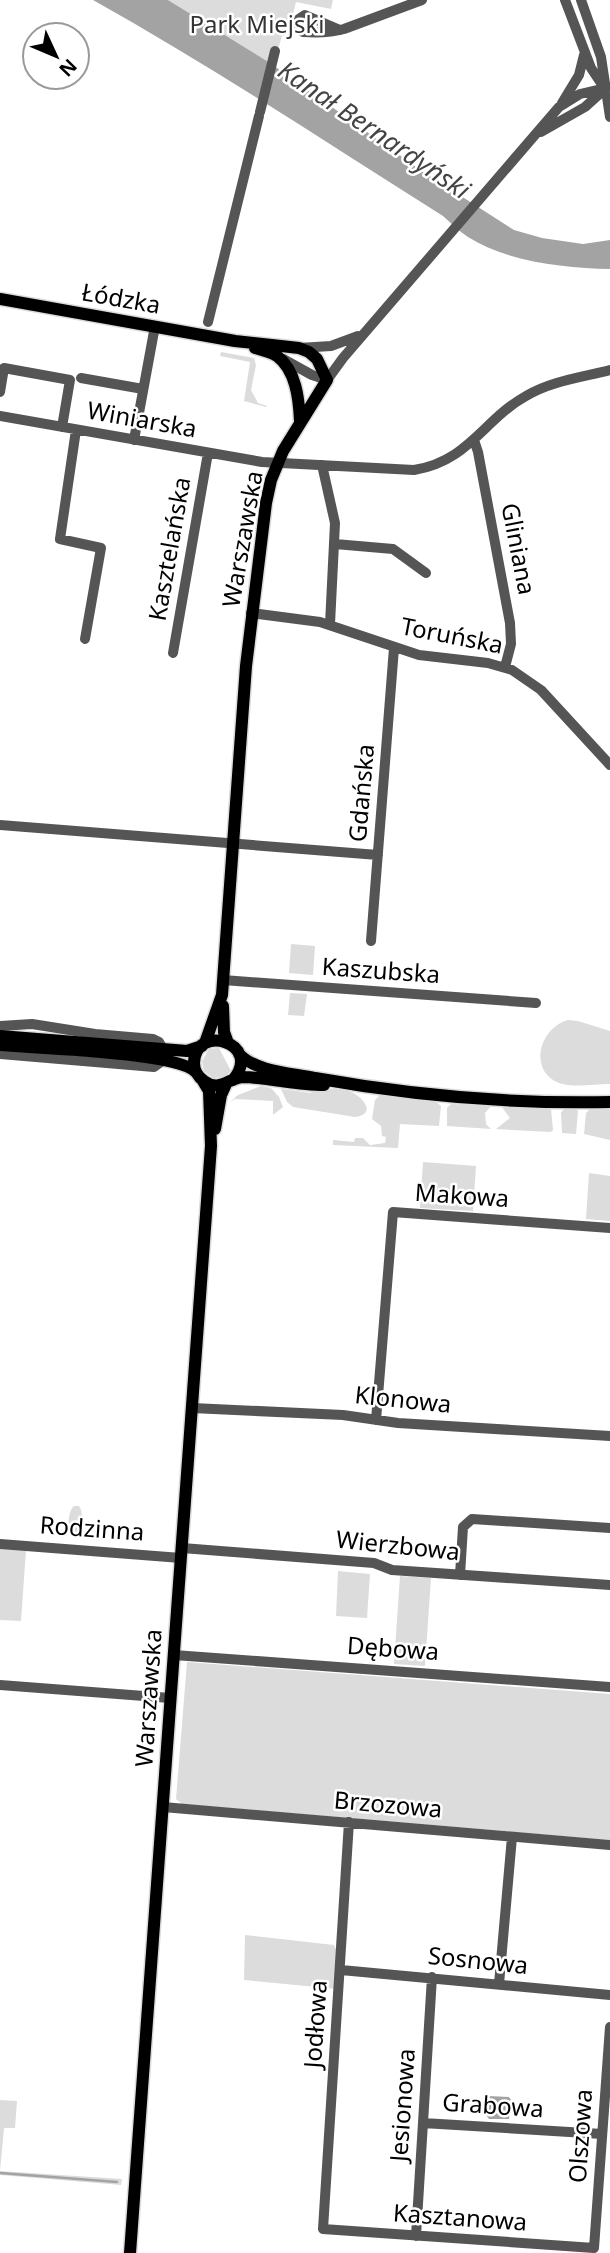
<svg xmlns="http://www.w3.org/2000/svg" width="610" height="2253" font-family="'Noto Sans',sans-serif">
  <style>
    .green { fill: #dcdcdc }
    .water { fill: #a3a3a3 }
    .lines { fill: none; stroke-linecap: round; stroke-linejoin: round }
    .stream { stroke: #a3a3a3; stroke-width: 2.5 }
    .major-casing { stroke: #dbdbdb; stroke-width: 15 }
    .minor { stroke: #555; stroke-width: 10 }
    .major { stroke: #000; stroke-width: 12 }
    .labels { text-anchor: middle; stroke-width: 5; stroke-linejoin: round; paint-order: stroke }
    .park-label { font-size: 24px; fill: #333; stroke: #fff }
    .street-label { font-size: 24px; fill: #000; stroke: #fff }
    .water-label { font-size: 26px; font-style: italic; fill: #444; stroke: #fff }
  </style>
  <rect width="100%" height="100%" fill="#fff"/>
  <path class="green" d="M168,0H333L331,9L296,2L288,36H282L277,53L270,63Z
    M221,352L254,358L256,365L251,390L258,403L267,406L266,407L244,401L250,362L220,356Z
    M291,944L315,946L313,975L289,973Z
    M290,993L307,994L304,1016L288,1015Z
    M568,1020L578,1021L610,1031V1084C595,1084 573,1088 559,1083C528,1071 539,1028 568,1020Z
    M219,1048L231,1071L224,1077L213,1078L204,1071L202,1061L209,1049Z
    M261,1086L271,1088L279,1097L283,1107L273,1115V1101L235,1099L229,1103L238,1095Z
    M281,1089L311,1093L312,1090C323,1090 335,1088 346,1090C363,1095 378,1114 355,1117L293,1107L287,1102Z
    M381,1094L435,1101L441,1106L439,1126L400,1124L398,1148L333,1145V1140L354,1142L355,1138H363L370,1145L385,1143L386,1137L382,1136L381,1126L372,1119L375,1100Z
    M451,1104L491,1106L485,1113L486,1124L491,1129L447,1126V1108Z
    M501,1106L551,1109L553,1130L551,1132L496,1129L510,1118Z
    M567,1107H574L578,1111L576,1134L562,1133L561,1112Z
    M592,1107H610V1140L584,1134L586,1113Z
    M423,1162L476,1166L473,1211L420,1208Z
    M589,1173L610,1176V1221L586,1219Z
    M74,1506H79C84,1512 82,1529 78,1535L71,1534C67,1528 68,1511 74,1506Z
    M0,1548L26,1550L21,1621L0,1620Z
    M338,1571L370,1574L367,1618L336,1616Z
    M400,1576L431,1578L425,1666L394,1664Z
    M187,1662L610,1694V1840L182,1804L176,1799Z
    M245,1935L334,1945L338,1954L337,1989L244,1980Z
    M0,2100L17,2101L15,2128H4L0,2171L122,2179L121,2185L0,2175Z"/>
  <path class="water" d="M93,0H168L270,63L422,171L514,230L542,238L583,244L610,240V269C565,268 507,262 468,237C459,231 451,223 443,216C327,143 213,67 93,0Z
    M488,2096L509,2097L511,2100L509,2119H489L486,2115Z"/>
  <g class="lines">
    <path class="stream" d="M0,2173L117,2182"/>
    <g class="major-casing">
      <path id="major" d="M0,299L235,341L299,348L309,352L317,359L327,380L283,451L271,480L266,503L246,666L222,995L205,1043
        M255,348C262,350 271,352 277,356C296,370 299,399 300,421
        M223,1006L224,1032L228,1043
        M0,1036L187,1051L202,1046
        M0,1045C34,1048 177,1052 196,1072
        M239,1054C256,1072 292,1073 315,1078C415,1096 509,1104 610,1102
        M233,1080C264,1043 195,1022 194,1063C194,1070 198,1077 204,1081C220,1093 229,1077 244,1077C271,1078 297,1085 324,1085
        M215,1129L221,1095L226,1084
        M130,2253L211,1146L209,1091L203,1081"/>
    </g>
    <path class="minor" d="M565,0L591,68L605,89
      M581,0L601,57L610,117
      M340,30L305,15L299,19L297,24L299,29L303,32C317,33 330,33 344,29L422,0
      M562,103L579,75L584,55
      M260,112L275,51
      M541,132L585,107L605,89
      M208,322L259,116
      M299,348L331,346L358,336
      M283,359L312,375L327,380L343,358L559,107L580,94L610,87
      M81,378L143,389
      M0,392L4,368L70,380L62,427
      M0,416L262,462L414,470C469,461 483,420 526,396C551,381 583,377 610,370
      M76,430L60,539L101,548L85,639
      M134,440L155,326
      M474,440L478,452L510,623L511,644L505,667
      M322,465L335,523L330,624
      M335,544L393,549L426,573
      M251,613L320,622L419,655L488,663L512,670L541,690L610,765
      M173,653L208,453
      M0,825L378,855
      M371,941L394,648
      M223,980L536,1003
      M0,1026L32,1024L95,1034L153,1039L159,1042L163,1049
      M0,1054L154,1067L165,1059
      M192,1408L343,1415L398,1423L610,1436
      M376,1420L393,1212L610,1228
      M0,1544L181,1558
      M182,1548L374,1563L392,1570L610,1585
      M460,1575L463,1527L472,1519L610,1528
      M174,1655L610,1687
      M0,1685L170,1698
      M163,1807L610,1845
      M349,1822L323,2229L594,2248L610,2027
      M341,1970L610,1995
      M499,1984L512,1837
      M423,2123L602,2134
      M416,2236L432,1977"/>
    <use href="#major" class="major"/>
  </g>
  <g class="labels">
    <g class="park-label">
      <text x="257" y="33">Park Miejski</text>
    </g>
    <g class="street-label">
      <text transform="translate(121 299) rotate(10)" y="8">Łódzka</text>
      <text transform="translate(142 420) rotate(10)" y="8">Winiarska</text>
      <text transform="translate(243 539) rotate(-80)" y="8">Warszawska</text>
      <text transform="translate(170 549) rotate(-80)" y="8">Kasztelańska</text>
      <text transform="translate(518 549) rotate(79)" y="8">Gliniana</text>
      <text transform="translate(452 636) rotate(11)" y="8">Toruńska</text>
      <text transform="translate(362 793) rotate(-85)" y="8">Gdańska</text>
      <text transform="translate(381 971) rotate(4)" y="8">Kaszubska</text>
      <text transform="translate(462 1196) rotate(4)" y="8">Makowa</text>
      <text transform="translate(403 1400) rotate(6)" y="8">Klonowa</text>
      <text transform="translate(92 1529) rotate(4)" y="8">Rodzinna</text>
      <text transform="translate(398 1546) rotate(6)" y="8">Wierzbowa</text>
      <text transform="translate(393 1649) rotate(4)" y="8">Dębowa</text>
      <text transform="translate(149 1698) rotate(-86)" y="8">Warszawska</text>
      <text transform="translate(388 1805) rotate(5)" y="8">Brzozowa</text>
      <text transform="translate(478 1961) rotate(6)" y="8">Sosnowa</text>
      <text transform="translate(316 2024) rotate(-86)" y="8">Jodłowa</text>
      <text transform="translate(403 2105) rotate(-86)" y="8">Jesionowa</text>
      <text transform="translate(493 2106) rotate(4)" y="8">Grabowa</text>
      <text transform="translate(581 2136) rotate(-86)" y="8">Olszowa</text>
      <text transform="translate(460 2218) rotate(4)" y="8">Kasztanowa</text>
    </g>
    <g class="water-label">
      <text transform="translate(374 130) rotate(34)" y="9">Kanał Bernardyński</text>
    </g>
  </g>
  <g transform="translate(56 56) rotate(134)"><circle r="33" fill="#ffffff" stroke="#999999" stroke-width="2"/>
  <path d="M0-5L12 26L0 18L-12 26Z" fill="#000000"/>
  <text y="-10" font-size="19" font-weight="bold" text-anchor="middle" fill="#000000">N</text>
  </g>
</svg>
